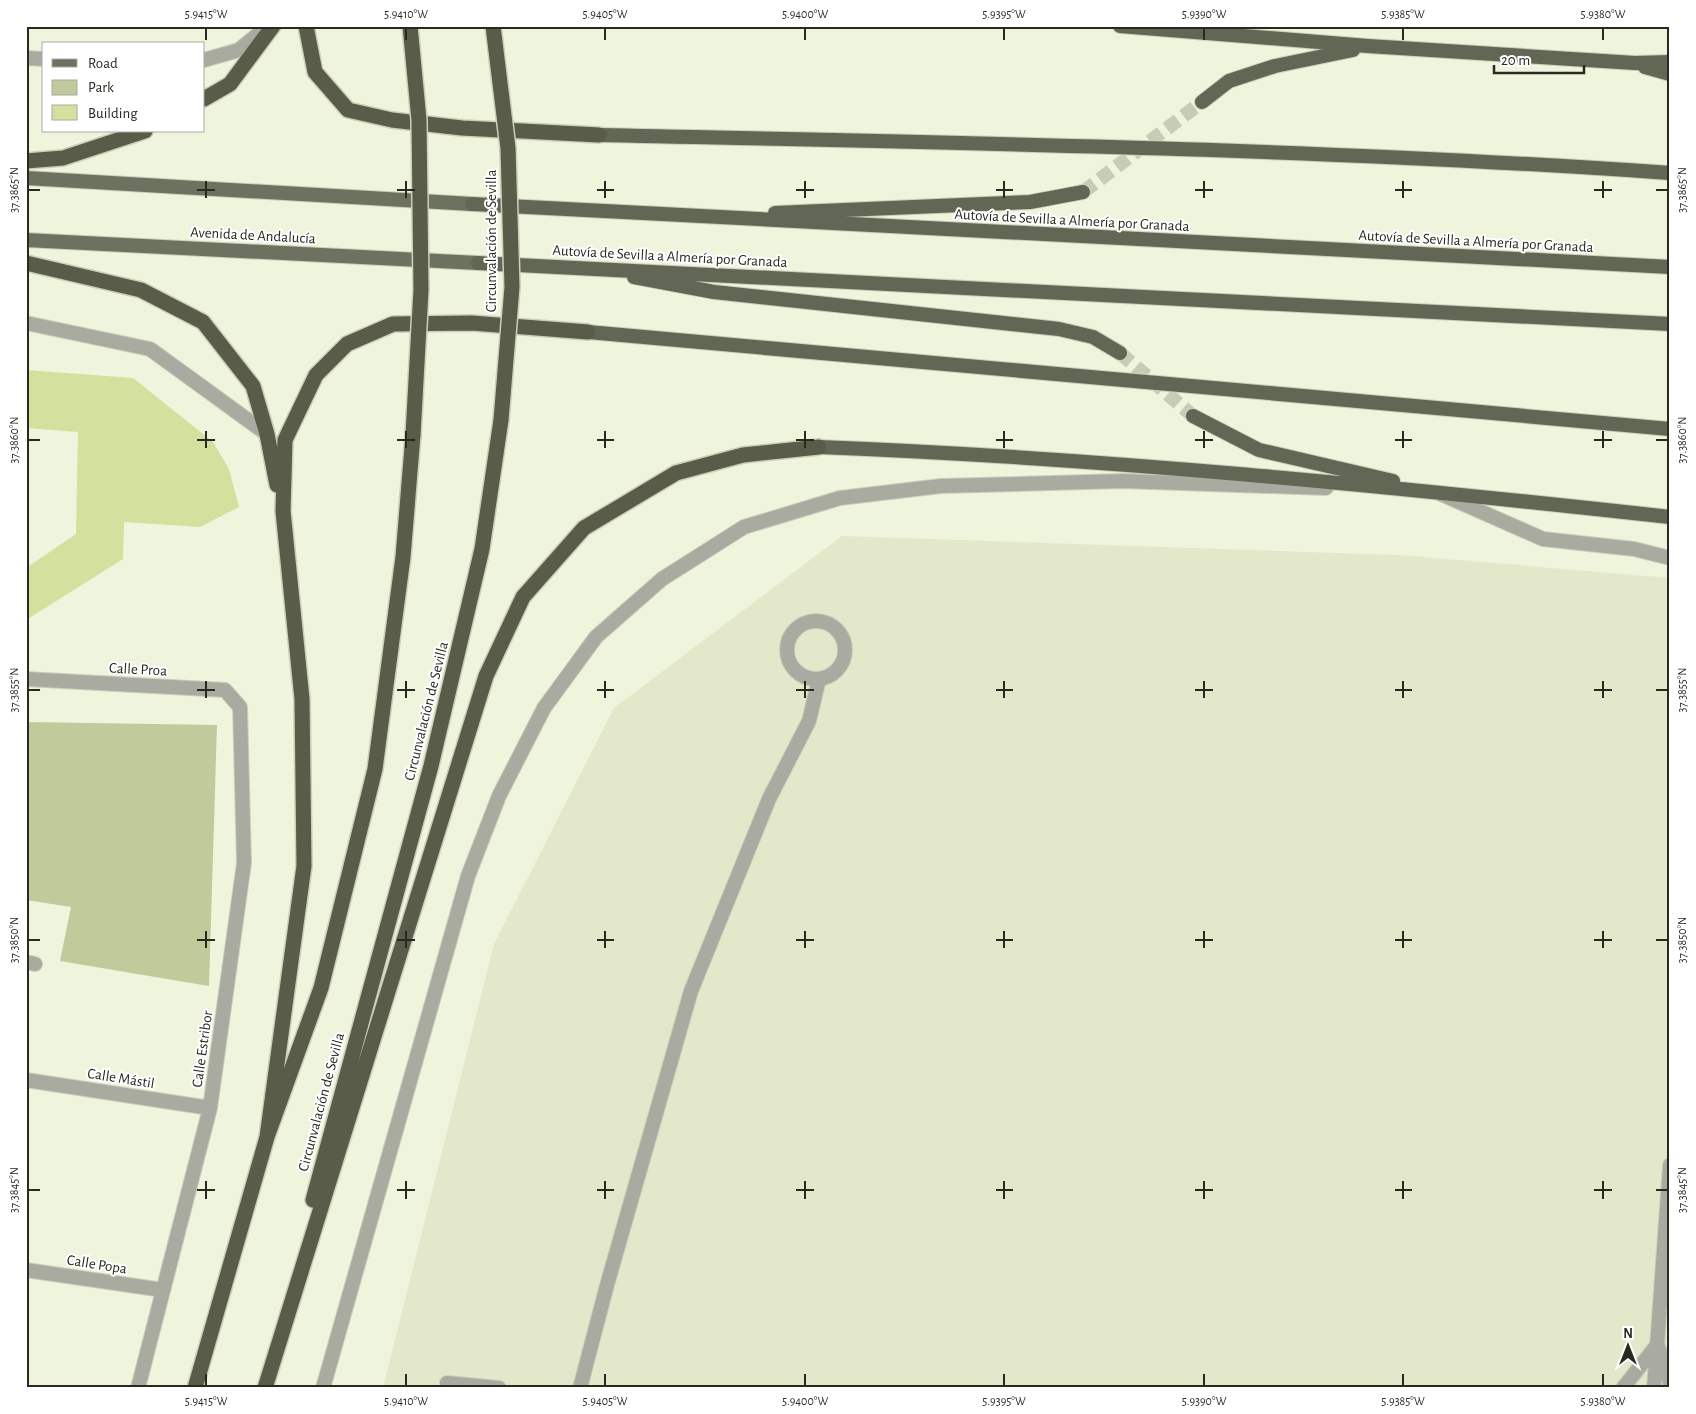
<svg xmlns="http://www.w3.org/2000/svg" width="1696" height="1414" font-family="'Alegreya Sans',sans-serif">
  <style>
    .built { fill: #e2e8c9 }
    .green { fill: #c0ca9a }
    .building { fill: #d4e09d }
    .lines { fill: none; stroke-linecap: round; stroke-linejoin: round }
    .trunk-tunnel { stroke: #c7ccb7; stroke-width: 14; stroke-dasharray: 14 7; stroke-linecap: butt }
    .service-casing { stroke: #cbd0bb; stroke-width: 16 }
    .minor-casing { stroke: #cbd0bb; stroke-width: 16 }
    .primary-casing { stroke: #cbd0bb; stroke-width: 16 }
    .trunk-casing { stroke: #cbd0bb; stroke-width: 16 }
    .motorway-casing { stroke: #cbd0bb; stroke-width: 18 }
    .service { stroke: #a9aba1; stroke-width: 14 }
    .minor { stroke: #a9aba1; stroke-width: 14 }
    .primary { stroke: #6d715f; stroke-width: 14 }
    .trunk { stroke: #626654; stroke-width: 14 }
    .motorway { stroke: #585c48; stroke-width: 15 }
    .motorway-bridge-casing { stroke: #cbd0bb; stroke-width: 18; stroke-linecap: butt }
    .motorway-bridge { stroke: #585c48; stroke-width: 15 }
    .ticks { fill: none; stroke: #282a21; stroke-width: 2 }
    .labels { text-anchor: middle; stroke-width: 4; stroke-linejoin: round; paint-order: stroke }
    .street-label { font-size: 15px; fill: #282a21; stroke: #fff }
    .neatline { fill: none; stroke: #282a21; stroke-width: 2 }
    .ticks-label { font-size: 12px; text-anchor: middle; fill: #282a21 }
  </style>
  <rect width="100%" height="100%" fill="#eff4dd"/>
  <path class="built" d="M842,536L1397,555L1670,578V1388H383L494,944L614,708Z"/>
  <path class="green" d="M26,722L217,725L209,986L60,961L71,907L26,900Z"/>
  <path class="building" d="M26,370L133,378L213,442L229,469L239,507L200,527L124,522L123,559L26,620V568L76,534L78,432L26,428Z"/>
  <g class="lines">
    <path class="trunk-tunnel" d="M1083,192L1202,102
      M1120,353L1193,416"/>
    <g class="service-casing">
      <path id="service" d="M26,323L150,349L267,434
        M1441,494L1543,539L1634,549L1670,558
        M787 650a29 29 0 1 1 58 0a29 29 0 1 1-58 0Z
        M26,962L35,964
        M1658,1346L1670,1383
        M580,1388L607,1285L691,991L769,799L809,721L819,679
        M1623,1388L1657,1345"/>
    </g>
    <g class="minor-casing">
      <path id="minor" d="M26,58L44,59
        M204,60L239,50L268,26
        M26,679L225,690L240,707L244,863L210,1108L138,1388
        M26,1080L210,1108
        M26,1270L163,1290
        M447,1383L499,1388
        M323,1388L468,876L499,796L544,708L596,637L662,579L744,527L840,498L941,486L1123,481L1326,488
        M1654,1388L1670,1165"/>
    </g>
    <g class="primary-casing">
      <path id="primary" d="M26,178L472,204
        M26,240L478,263"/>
    </g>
    <g class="trunk-casing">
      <path id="trunk" d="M1120,26L1368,46L1635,63L1670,62
        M1645,67L1670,74
        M1202,102L1229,81L1275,66L1353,50
        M599,135C956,143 1313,148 1670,173
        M472,204L1670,267
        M775,213L1030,202L1083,192
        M478,263L1670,324
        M634,277L714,292L1059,329L1093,337L1120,353
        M588,332L1670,429
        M1193,416L1259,450L1393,481
        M819,447C1103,458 1387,486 1670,517"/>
    </g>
    <g class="motorway-casing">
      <path id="motorway" d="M306,26L315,72L348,110L392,120L462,128L599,135
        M204,99L230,84L273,26
        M26,161L63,158L145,131
        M26,263L141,290L203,322L253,386L267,434L277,485
        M267,1137L304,866L302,699L283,511L285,440L316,375L347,344L393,324L472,323L588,332
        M313,1200L431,766L482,549L501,420
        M195,1388L267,1137L321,988L375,769L403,557L413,435
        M265,1388L486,676L523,597L584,528L676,473L743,455L819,447"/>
    </g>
    <use href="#service" class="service"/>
    <use href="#minor" class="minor"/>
    <use href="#primary" class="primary"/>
    <use href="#trunk" class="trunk"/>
    <use href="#motorway" class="motorway"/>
    <g class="motorway-bridge-casing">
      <path id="motorway-bridge" d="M410,26L419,120L421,290L413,435
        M493,26L508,148L512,287L501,420"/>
    </g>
    <use href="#motorway-bridge" class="motorway-bridge"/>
  </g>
  <path class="ticks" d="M206,28V40M406,28V40M605,28V40M805,28V40M1004,28V40M1204,28V40M1403,28V40M1603,28V40M206,181V198M406,181V198M605,181V198M805,181V198M1004,181V198M1204,181V198M1403,181V198M1603,181V198M28,190H40M197,190H215M397,190H415M597,190H614M796,190H814M996,190H1013M1195,190H1213M1395,190H1412M1594,190H1612M1656,190H1668M206,431V448M406,431V448M605,431V448M805,431V448M1004,431V448M1204,431V448M1403,431V448M1603,431V448M28,440H40M197,440H215M397,440H415M597,440H614M796,440H814M996,440H1013M1195,440H1213M1395,440H1412M1594,440H1612M1656,440H1668M206,681V698M406,681V698M605,681V698M805,681V698M1004,681V698M1204,681V698M1403,681V698M1603,681V698M28,690H40M197,690H215M397,690H415M597,690H614M796,690H814M996,690H1013M1195,690H1213M1395,690H1412M1594,690H1612M1656,690H1668M206,931V948M406,931V948M605,931V948M805,931V948M1004,931V948M1204,931V948M1403,931V948M1603,931V948M28,940H40M197,940H215M397,940H415M597,940H614M796,940H814M996,940H1013M1195,940H1213M1395,940H1412M1594,940H1612M1656,940H1668M206,1181V1199M406,1181V1199M605,1181V1199M805,1181V1199M1004,1181V1199M1204,1181V1199M1403,1181V1199M1603,1181V1199M28,1190H40M197,1190H215M397,1190H415M597,1190H614M796,1190H814M996,1190H1013M1195,1190H1213M1395,1190H1412M1594,1190H1612M1656,1190H1668M206,1374V1386M406,1374V1386M605,1374V1386M805,1374V1386M1004,1374V1386M1204,1374V1386M1403,1374V1386M1603,1374V1386"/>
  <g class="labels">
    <g class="street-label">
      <text transform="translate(1072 220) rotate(3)" y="5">Autovía de Sevilla a Almería por Granada</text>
      <text transform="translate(253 235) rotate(3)" y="5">Avenida de Andalucía</text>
      <text transform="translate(491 241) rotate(-90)" y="5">Circunvalación de Sevilla</text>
      <text transform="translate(1476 241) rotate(3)" y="5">Autovía de Sevilla a Almería por Granada</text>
      <text transform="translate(670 256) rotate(3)" y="5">Autovía de Sevilla a Almería por Granada</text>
      <text transform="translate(138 669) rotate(3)" y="5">Calle Proa</text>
      <text transform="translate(426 711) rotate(-76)" y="5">Circunvalación de Sevilla</text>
      <text transform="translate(202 1049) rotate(-82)" y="5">Calle Estribor</text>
      <text transform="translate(121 1078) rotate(9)" y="5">Calle Mástil</text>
      <text transform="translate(321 1102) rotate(-75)" y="5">Circunvalación de Sevilla</text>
      <text transform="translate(97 1264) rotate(9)" y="5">Calle Popa</text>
    </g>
  </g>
  <rect width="1696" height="1414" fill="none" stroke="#ffffff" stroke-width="55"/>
  <rect x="42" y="42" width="162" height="90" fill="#ffffff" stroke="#a9aaa6"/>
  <rect x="52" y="59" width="25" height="8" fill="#6d715f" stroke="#a9aaa6"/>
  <text x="88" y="68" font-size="15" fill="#282a21">Road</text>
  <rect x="52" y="80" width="25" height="15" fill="#c0ca9a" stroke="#a9aaa6"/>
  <text x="88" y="92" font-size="15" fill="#282a21">Park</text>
  <rect x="52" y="105" width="25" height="15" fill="#d4e09d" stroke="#a9aaa6"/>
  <text x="88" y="118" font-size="15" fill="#282a21">Building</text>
  <g transform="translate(1628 1346)" stroke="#ffffff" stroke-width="4" paint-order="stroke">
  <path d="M0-4L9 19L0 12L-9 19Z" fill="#282a21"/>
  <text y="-8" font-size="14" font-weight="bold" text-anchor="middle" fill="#282a21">N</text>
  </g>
  <path d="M1494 65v8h90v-8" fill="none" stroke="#282a21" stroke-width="2.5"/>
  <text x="1501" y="65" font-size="15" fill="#282a21" stroke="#ffffff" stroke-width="4" paint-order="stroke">20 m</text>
  <rect x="28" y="28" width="1640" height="1358" class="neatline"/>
  <g class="ticks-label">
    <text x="206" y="18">5.9415°W</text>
    <text x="406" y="18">5.9410°W</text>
    <text x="605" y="18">5.9405°W</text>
    <text x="805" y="18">5.9400°W</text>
    <text x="1004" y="18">5.9395°W</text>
    <text x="1204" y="18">5.9390°W</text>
    <text x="1403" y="18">5.9385°W</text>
    <text x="1603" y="18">5.9380°W</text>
    <text transform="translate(14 190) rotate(-90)" y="4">37.3865°N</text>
    <text transform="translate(1682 190) rotate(-90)" y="4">37.3865°N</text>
    <text transform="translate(14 440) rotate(-90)" y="4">37.3860°N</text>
    <text transform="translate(1682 440) rotate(-90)" y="4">37.3860°N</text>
    <text transform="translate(14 690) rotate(-90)" y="4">37.3855°N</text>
    <text transform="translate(1682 690) rotate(-90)" y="4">37.3855°N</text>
    <text transform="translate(14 940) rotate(-90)" y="4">37.3850°N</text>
    <text transform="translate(1682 940) rotate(-90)" y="4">37.3850°N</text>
    <text transform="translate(14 1190) rotate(-90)" y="4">37.3845°N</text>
    <text transform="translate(1682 1190) rotate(-90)" y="4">37.3845°N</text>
    <text x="206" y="1405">5.9415°W</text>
    <text x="406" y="1405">5.9410°W</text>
    <text x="605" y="1405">5.9405°W</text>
    <text x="805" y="1405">5.9400°W</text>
    <text x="1004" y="1405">5.9395°W</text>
    <text x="1204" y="1405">5.9390°W</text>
    <text x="1403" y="1405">5.9385°W</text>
    <text x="1603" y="1405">5.9380°W</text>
  </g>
</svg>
